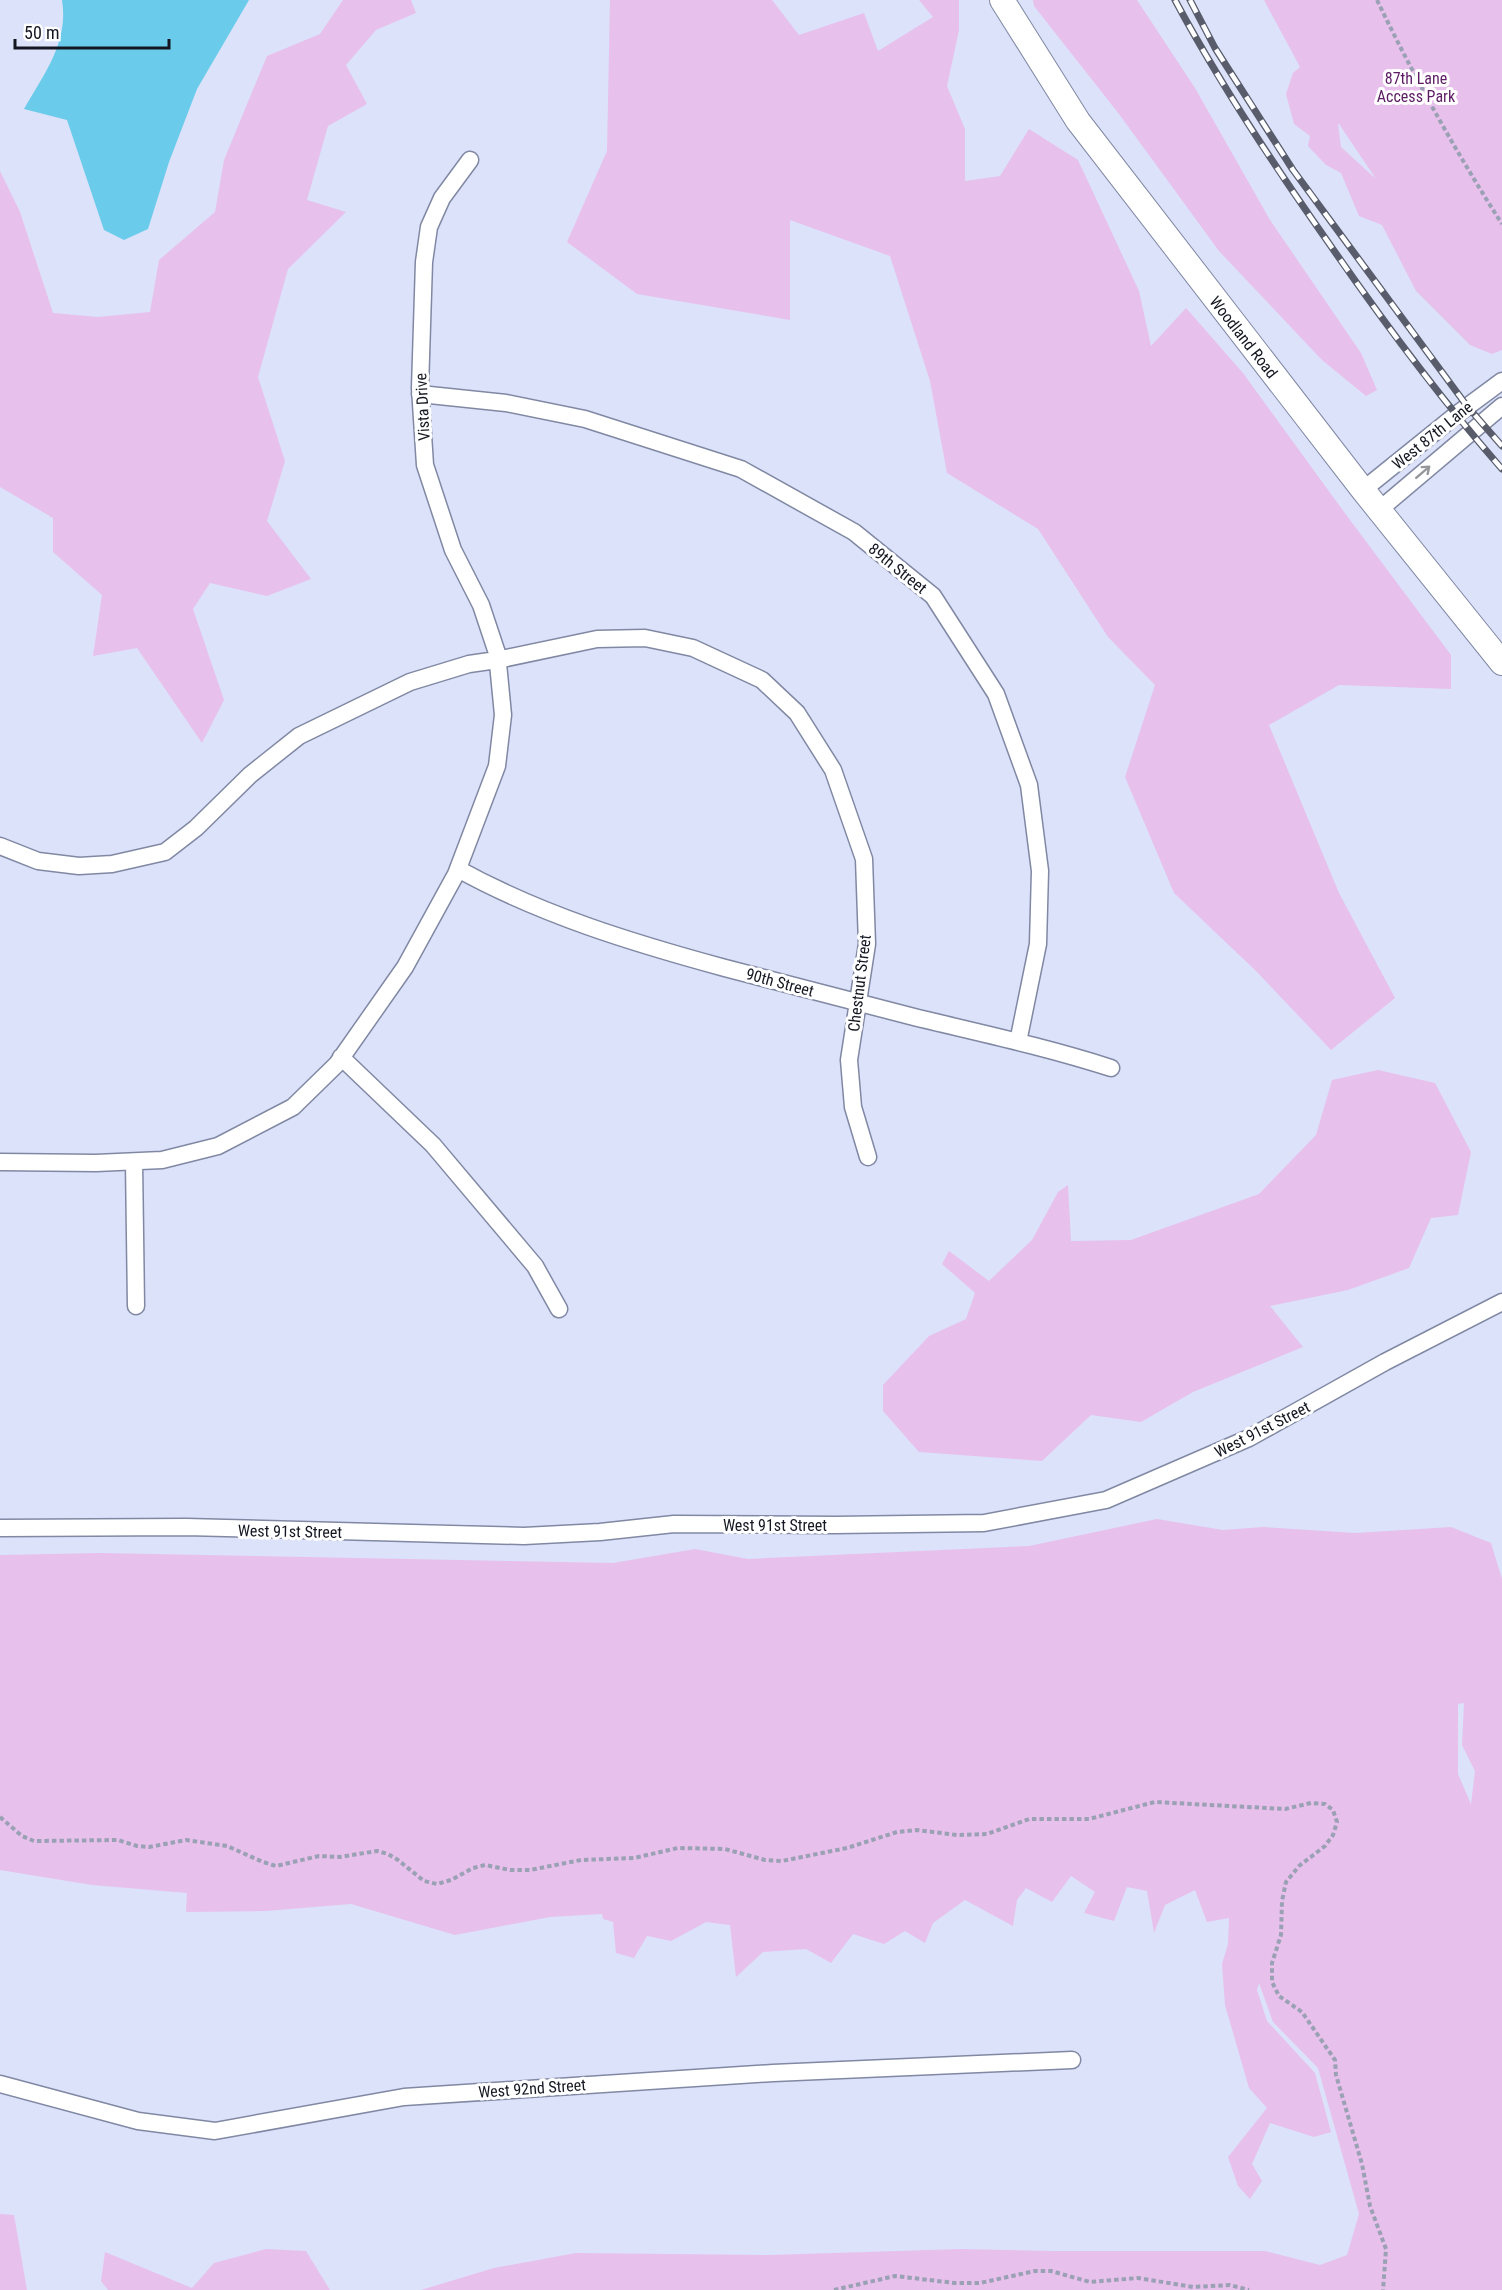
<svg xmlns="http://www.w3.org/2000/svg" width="1502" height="2290" font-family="'Roboto Condensed',sans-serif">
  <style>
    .green { fill: #e8c0ec; fill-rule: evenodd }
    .water { fill: #6bcbeb }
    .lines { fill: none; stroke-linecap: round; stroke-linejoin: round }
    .minor-casing { stroke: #8088a3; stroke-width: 19 }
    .secondary-casing { stroke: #8088a3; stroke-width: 26 }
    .path { stroke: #9ba1b4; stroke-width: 4; stroke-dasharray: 4.5 3; stroke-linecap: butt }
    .minor { stroke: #fff; stroke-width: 16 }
    .secondary { stroke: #fff; stroke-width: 24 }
    .rail-casing { stroke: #585c6b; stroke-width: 7 }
    .rail { stroke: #fff; stroke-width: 4.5; stroke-dasharray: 14; stroke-linecap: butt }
    .oneway { stroke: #95979b }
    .labels { text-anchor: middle; stroke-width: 6; stroke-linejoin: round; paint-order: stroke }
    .park-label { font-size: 16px; fill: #5b1c63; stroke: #fff }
    .street-label { font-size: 16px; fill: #141721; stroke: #fff }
  </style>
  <rect width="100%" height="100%" fill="#dbe2fa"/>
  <path class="green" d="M343,0H411L416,13L376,30L346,65L367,104L328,126L307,200L346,212L288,269L258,377L285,461L267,521L311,579L267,596L210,583L193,609L224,700L202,743L137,648L93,656L102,595L53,552V518L0,487V171L20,212L53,313L98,317L150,312L159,260L215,212L224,160L267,56L320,34Z
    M610,0H772L799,35L864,13L878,51L933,17L919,0H959V30L947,86L965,129V181L1000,176L1029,129L1078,160L1139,291L1151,346L1186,308L1243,373L1347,516L1451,655V689L1339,685L1269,725L1339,893L1395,998L1331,1050L1256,971L1174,893L1125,777L1155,685L1108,637L1038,529L947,473L930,381L890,256L790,220V320L637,294L567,242L607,151Z
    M1033,0H1137L1195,88L1270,220L1361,353L1377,390L1366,396L1322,360L1219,251L1119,114L1034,6Z
    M1264,0H1502V350L1492,354L1470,345L1416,291L1382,225L1359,216L1341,173L1326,165L1308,146L1310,136L1294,124L1286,94L1293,73L1300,67ZM1338,124H1339L1376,179L1341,147Z
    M1378,1070L1435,1083L1471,1152L1458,1215L1431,1218L1409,1268L1348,1290L1270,1306L1303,1347L1193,1392L1141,1422L1091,1415L1042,1461L919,1452L883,1411V1385L929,1336L966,1319L975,1293L942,1264L949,1251L989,1281L1032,1240L1058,1192L1068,1185L1071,1241L1131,1240L1259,1194L1316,1135L1332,1080Z
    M1157,1519L1223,1530L1263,1527L1355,1533L1451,1527L1491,1543L1502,1579V2290H421L494,2268L576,2253L770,2255L961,2249L1054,2251H1265L1320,2265L1347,2255L1359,2214L1318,2068L1273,2022L1259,1983L1257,1990L1267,2021L1315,2073L1331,2132L1314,2137L1270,2123L1252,2164L1262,2181L1250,2199L1238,2186L1228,2157L1267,2108L1249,2088L1225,2005L1222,1964L1228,1944L1229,1918L1207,1922L1195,1890L1165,1905L1154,1933L1147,1891L1127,1887L1114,1921L1084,1913L1095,1892L1071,1876L1052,1902L1026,1888L1017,1900L1013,1926L965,1900L933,1923L925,1943L905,1931L884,1944L853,1934L831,1963L806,1949L763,1952L736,1977L730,1925L706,1922L671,1941L647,1936L634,1958L616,1953L613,1922L603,1919L602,1914L550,1917L455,1935L351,1904L266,1911L186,1912L187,1893L92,1885L0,1870V1555L100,1553L613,1563L695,1549L748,1559L1029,1546ZM1464,1703L1462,1745L1475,1771L1471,1804L1458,1774V1704Z
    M0,2214L14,2215L27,2290H0Z
    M266,2249L306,2251L330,2290H108L101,2281L105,2252L192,2288L214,2263Z"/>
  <path class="water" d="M62,0H249L197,89L169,162L148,229L124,240L104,230L67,120L24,109C44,74 69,42 62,0Z"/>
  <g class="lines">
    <g class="minor-casing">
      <path id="minor" d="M420,394L506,403L585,419L741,469L854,532L933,596L996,694L1029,785L1040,871L1038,944L1018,1042
        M1363,490L1456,415L1502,381
        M1379,510L1502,406
        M0,846L38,861L79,866L112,864L165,852L196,828L250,775L299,736L410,682L469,664L497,660L597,639L645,638L693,648L762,680L797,713L833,770L864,859L867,944L849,1060L853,1107L868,1157
        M458,869C541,915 633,943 725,968C788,984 851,1001 914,1017C980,1033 1046,1047 1111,1068
        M341,1057L433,1145L535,1266L559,1309
        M0,1162L96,1163L162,1160L218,1146L293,1107L337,1064L405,967L456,874L497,766L503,715L497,653L481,605L453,550L425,465L420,388L424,262L429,227L442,198L470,160
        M134,1162L136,1306
        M0,1528L186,1527L524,1536L600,1532L674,1524L835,1525L984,1523L1106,1500L1249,1438L1385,1362L1502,1302
        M0,2084L138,2121L215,2131L404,2097L773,2073L1072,2060"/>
    </g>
    <g class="secondary-casing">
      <path id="secondary" d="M1002,0L1078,121L1363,490L1502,663"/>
    </g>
    <path class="path" d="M1377,0C1414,77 1456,152 1502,224
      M0,1817L22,1836L34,1841L118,1840L137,1846L149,1847L186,1840L227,1846L263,1862L276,1866L319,1856L340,1857L377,1851L388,1854L398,1860L424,1881L437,1884L451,1880L473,1868L485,1865L510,1870H530L581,1860L634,1858L678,1848L725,1849L765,1860L782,1861L847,1848L897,1832L917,1830L957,1835L987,1834L1029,1819H1089L1155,1802L1285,1809L1311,1803L1325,1804L1333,1810L1337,1822L1333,1835L1325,1846L1299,1866L1286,1882L1282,1901L1281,1935L1272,1963V1982L1279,1996L1302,2012L1335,2060L1336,2075L1362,2164L1370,2206L1386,2249L1383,2290
      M834,2290L895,2276L955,2283H980L1035,2271H1051L1090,2282L1138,2278L1193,2287L1230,2285L1249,2290"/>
    <use href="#minor" class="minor"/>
    <use href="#secondary" class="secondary"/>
    <g class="rail-casing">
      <path id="rail" d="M1175,0C1220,84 1273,164 1328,242C1382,320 1439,397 1502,469
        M1190,0L1215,48L1293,170L1467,406L1502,446"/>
    </g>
    <use href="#rail" class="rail"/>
  </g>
  <defs><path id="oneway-shaft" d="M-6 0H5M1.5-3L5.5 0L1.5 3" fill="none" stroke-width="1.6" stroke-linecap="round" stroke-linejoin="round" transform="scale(1.5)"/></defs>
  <use class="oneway" href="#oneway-shaft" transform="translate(1423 472) rotate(-41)"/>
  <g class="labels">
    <g class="park-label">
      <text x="1416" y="84">87th Lane<tspan x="1416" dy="18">Access Park</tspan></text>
    </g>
    <g class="street-label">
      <text transform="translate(1244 337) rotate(52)" y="6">Woodland Road</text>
      <text transform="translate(422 407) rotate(-93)" y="6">Vista Drive</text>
      <text transform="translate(1432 435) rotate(-39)" y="6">West 87th Lane</text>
      <text transform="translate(898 568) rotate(39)" y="6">89th Street</text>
      <text transform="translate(780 982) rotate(15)" y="6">90th Street</text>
      <text transform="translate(859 983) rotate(-83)" y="6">Chestnut Street</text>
      <text transform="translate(1262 1429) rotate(-27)" y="6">West 91st Street</text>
      <text x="775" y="1531">West 91st Street</text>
      <text transform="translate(290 1531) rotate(1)" y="6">West 91st Street</text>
      <text transform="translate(532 2088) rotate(-4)" y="6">West 92nd Street</text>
    </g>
  </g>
  <path d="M15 39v9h154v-9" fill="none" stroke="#141721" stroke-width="3"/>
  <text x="24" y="39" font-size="18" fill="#141721" stroke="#ffffff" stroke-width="4.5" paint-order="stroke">50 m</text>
</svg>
